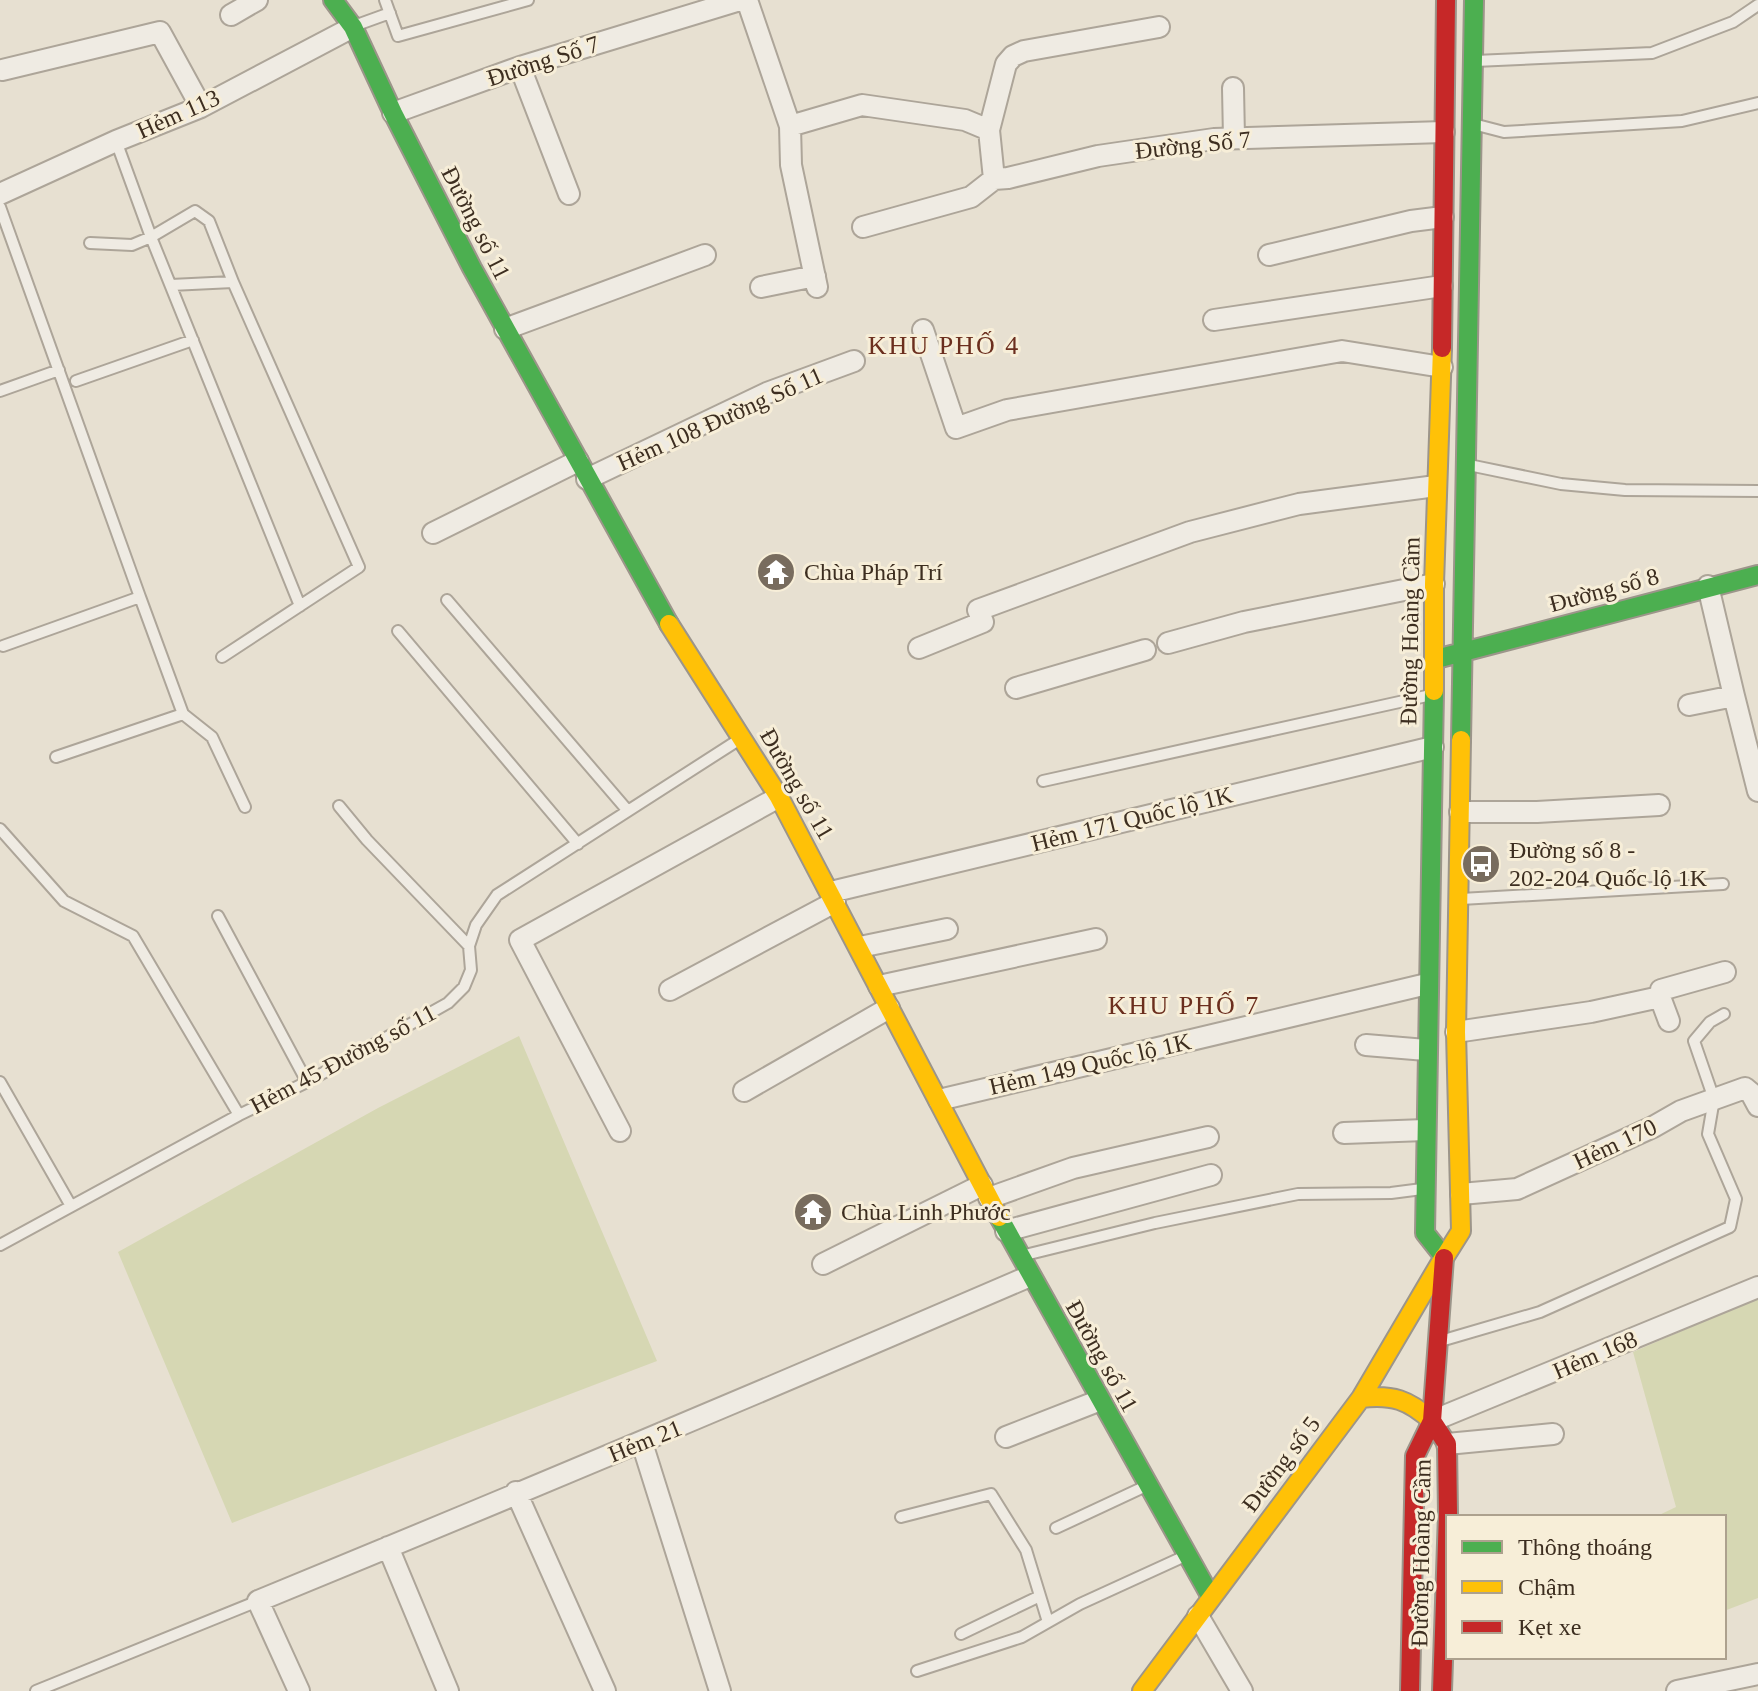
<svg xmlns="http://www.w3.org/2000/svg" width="1758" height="1691" font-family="'Times New Roman',serif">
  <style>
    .green { fill: #d6d7b3 }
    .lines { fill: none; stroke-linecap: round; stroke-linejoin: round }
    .lane-casing { stroke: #ada599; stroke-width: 14 }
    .street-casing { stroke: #ada599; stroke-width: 24 }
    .fast-casing { stroke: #9c958a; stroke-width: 22 }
    .slow-casing { stroke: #9c958a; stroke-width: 22 }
    .jam-casing { stroke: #9c958a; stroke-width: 22 }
    .lane { stroke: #efebe3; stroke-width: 10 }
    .street { stroke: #efebe3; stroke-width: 20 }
    .fast { stroke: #4caf50; stroke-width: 18 }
    .slow { stroke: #ffc107; stroke-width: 18 }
    .jam { stroke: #c62828; stroke-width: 18 }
    .labels { text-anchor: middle; stroke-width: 6; stroke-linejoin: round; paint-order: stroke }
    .street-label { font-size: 24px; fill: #3d2e20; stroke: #f7eed8 }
    .poi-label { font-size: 24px; fill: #3d2e20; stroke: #f7eed8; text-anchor: start }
    .neighbourhood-label { font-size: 26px; letter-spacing: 2px; fill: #6b2e1e; stroke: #f7eed8 }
  </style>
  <rect width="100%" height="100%" fill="#e7e0d1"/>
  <path class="green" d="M519,1036L657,1361L232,1523L118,1252L378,1108Z
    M1758,1298V1598L1724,1611V1517H1655L1676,1507L1633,1352Z"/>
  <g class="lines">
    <g class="lane-casing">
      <path id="lane" d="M385,0L398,36L528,0
        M354,26L390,13
        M1475,61L1652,53L1733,22L1758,5
        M1477,125L1504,132L1682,121L1758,103
        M116,141L151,237L195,211L209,221L233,282
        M0,207L140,597L3,646
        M90,243L132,245L151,237L300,606
        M171,285L233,282L359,567L222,657
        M76,381L193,340
        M0,391L59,370
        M1469,465L1561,484L1625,490L1758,491
        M447,600L628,811
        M398,631L578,844
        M183,714L212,737L245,807
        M56,757L183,714L140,597
        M1043,781L1431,695
        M339,806L367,840L469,946
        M0,829L64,901L133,936L239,1115
        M1461,899L1723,884
        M218,916L307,1082
        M0,1082L71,1206
        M0,1245L239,1115L307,1082L448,1003L464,987L471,970L469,946L476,925L497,895L740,739
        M1021,1256L1155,1223L1298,1194L1391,1193L1422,1189
        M1444,1340L1540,1312L1730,1227L1736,1199L1708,1134L1714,1099L1694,1041L1710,1022L1724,1014
        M901,1517L991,1494L1026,1550L1048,1622
        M1056,1528L1146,1486
        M961,1634L1040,1596
        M917,1671L1022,1637L1080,1604L1185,1556
        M36,1691L258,1601"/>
    </g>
    <g class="street-casing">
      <path id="street" d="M747,0L790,126L791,165L817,287
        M231,15L257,0
        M520,67L569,194
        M2,70L160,32L201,107
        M1233,88L1234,138
        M393,113L520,67L740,0
        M790,126L862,105L965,120L989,130L994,179L1008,178L1098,156L1214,139L1444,132
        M989,130L1006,64L1013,56L1024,51L1159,27
        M0,194L116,141L201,107L353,27
        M863,227L971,197L994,179
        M1269,255L1411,221L1443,217
        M761,287L815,276
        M1214,320L1442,286
        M505,329L705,255
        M923,330L956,428L1007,410L1342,351L1442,367
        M587,479L767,393L854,361
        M433,533L578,461
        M1168,643L1244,622L1434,584
        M919,648L983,622L978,610L1190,532L1299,504L1436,486
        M1016,688L1145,650
        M1734,696L1758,791
        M1689,705L1734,696L1708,586
        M1460,812H1537L1659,805
        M831,892L1433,747
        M860,947L947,929
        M879,986L1096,939
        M670,990L835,902
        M1660,997L1661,990L1725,972
        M1456,1032L1591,1012L1660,997L1669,1021
        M1366,1045L1426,1050
        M744,1091L889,1008
        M939,1100L1427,984
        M620,1131L520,940L779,797
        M1344,1133L1425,1130
        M1461,1194L1517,1189L1653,1127L1681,1111L1745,1088L1751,1093L1758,1106
        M989,1198L1073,1168L1208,1137
        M1006,1231L1211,1175
        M823,1264L982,1185
        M1432,1421L1758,1287
        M1006,1437L1098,1401
        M642,1443L720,1691
        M1447,1444L1553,1434
        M516,1492L605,1691
        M388,1547L448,1691
        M1198,1616L1242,1691
        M299,1691L258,1601C516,1495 773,1387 1030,1276
        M1677,1691L1758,1674"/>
    </g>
    <g class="fast-casing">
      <path id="fast" d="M333,0L353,27L393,113L472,268L669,624
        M1440,658L1758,575
        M1434,691L1425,1233L1444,1257
        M1461,740L1474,0
        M999,1217L1211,1597"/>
    </g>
    <g class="slow-casing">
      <path id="slow" d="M669,624L779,797L999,1217
        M1434,691V584L1442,348
        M1444,1258L1461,1231L1456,1032L1461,740
        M1361,1398C1392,1394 1409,1400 1432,1421
        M1142,1691L1361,1398L1444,1257"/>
    </g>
    <g class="jam-casing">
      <path id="jam" d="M1442,348L1446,0
        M1432,1421L1447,1444L1448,1514L1442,1691
        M1410,1691L1415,1456L1432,1421L1444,1258"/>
    </g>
    <use href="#lane" class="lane"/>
    <use href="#street" class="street"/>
    <use href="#fast" class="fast"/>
    <use href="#slow" class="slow"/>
    <use href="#jam" class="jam"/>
  </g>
  <defs>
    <g id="temple-disc" transform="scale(2)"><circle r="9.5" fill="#786c5e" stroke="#f7eed8"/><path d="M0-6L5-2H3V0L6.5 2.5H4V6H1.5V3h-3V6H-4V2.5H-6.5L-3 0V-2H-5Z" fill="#fff"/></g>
    <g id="bus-disc" transform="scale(2)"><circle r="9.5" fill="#786c5e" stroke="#f7eed8"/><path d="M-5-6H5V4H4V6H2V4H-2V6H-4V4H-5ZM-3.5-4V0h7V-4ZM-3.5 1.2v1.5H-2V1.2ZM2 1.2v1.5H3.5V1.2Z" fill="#fff"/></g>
  </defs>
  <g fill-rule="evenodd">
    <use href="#temple-disc" x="776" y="572"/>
    <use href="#bus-disc" x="1481" y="864"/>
    <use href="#temple-disc" x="813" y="1212"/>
  </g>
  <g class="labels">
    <g class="street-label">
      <text transform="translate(543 61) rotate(-18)" y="8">Đường Số 7</text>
      <text transform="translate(178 114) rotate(-24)" y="8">Hẻm 113</text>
      <text transform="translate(1193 145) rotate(-6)" y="8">Đường Số 7</text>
      <text transform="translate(476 223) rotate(63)" y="8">Đường số 11</text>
      <text transform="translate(720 419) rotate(-24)" y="8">Hẻm 108 Đường Số 11</text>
      <text transform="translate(1604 590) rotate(-15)" y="8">Đường số 8</text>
      <text transform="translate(1410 631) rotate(-89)" y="8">Đường Hoàng Cầm</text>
      <text transform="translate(797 784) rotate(60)" y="8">Đường số 11</text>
      <text transform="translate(1132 819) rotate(-14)" y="8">Hẻm 171 Quốc lộ 1K</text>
      <text transform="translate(343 1059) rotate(-28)" y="8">Hẻm 45 Đường số 11</text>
      <text transform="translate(1090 1064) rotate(-13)" y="8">Hẻm 149 Quốc lộ 1K</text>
      <text transform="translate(1615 1144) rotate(-25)" y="8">Hẻm 170</text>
      <text transform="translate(1595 1355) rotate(-23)" y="8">Hẻm 168</text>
      <text transform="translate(1102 1356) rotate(61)" y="8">Đường số 11</text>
      <text transform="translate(645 1441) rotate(-22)" y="8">Hẻm 21</text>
      <text transform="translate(1281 1464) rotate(-53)" y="8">Đường số 5</text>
      <text transform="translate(1421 1553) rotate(-89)" y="8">Đường Hoàng Cầm</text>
    </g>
    <g class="poi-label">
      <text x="804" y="580">Chùa Pháp Trí</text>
      <text x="1509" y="858">Đường số 8 -<tspan x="1509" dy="28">202-204 Quốc lộ 1K</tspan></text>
      <text x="841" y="1220">Chùa Linh Phước</text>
    </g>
    <g class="neighbourhood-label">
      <text x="944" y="354">KHU PHỐ 4</text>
      <text x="1184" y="1014">KHU PHỐ 7</text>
    </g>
  </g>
  <rect x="1446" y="1515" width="280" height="144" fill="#f7eed8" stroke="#ada18e" stroke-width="2"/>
  <rect x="1462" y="1541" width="40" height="12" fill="#4caf50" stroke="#ada18e" stroke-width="2"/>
  <text x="1518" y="1555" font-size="24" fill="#3d2e20">Thông thoáng</text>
  <rect x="1462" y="1581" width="40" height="12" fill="#ffc107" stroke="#ada18e" stroke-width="2"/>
  <text x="1518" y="1595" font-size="24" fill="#3d2e20">Chậm</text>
  <rect x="1462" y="1621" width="40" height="12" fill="#c62828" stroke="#ada18e" stroke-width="2"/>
  <text x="1518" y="1635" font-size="24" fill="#3d2e20">Kẹt xe</text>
</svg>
